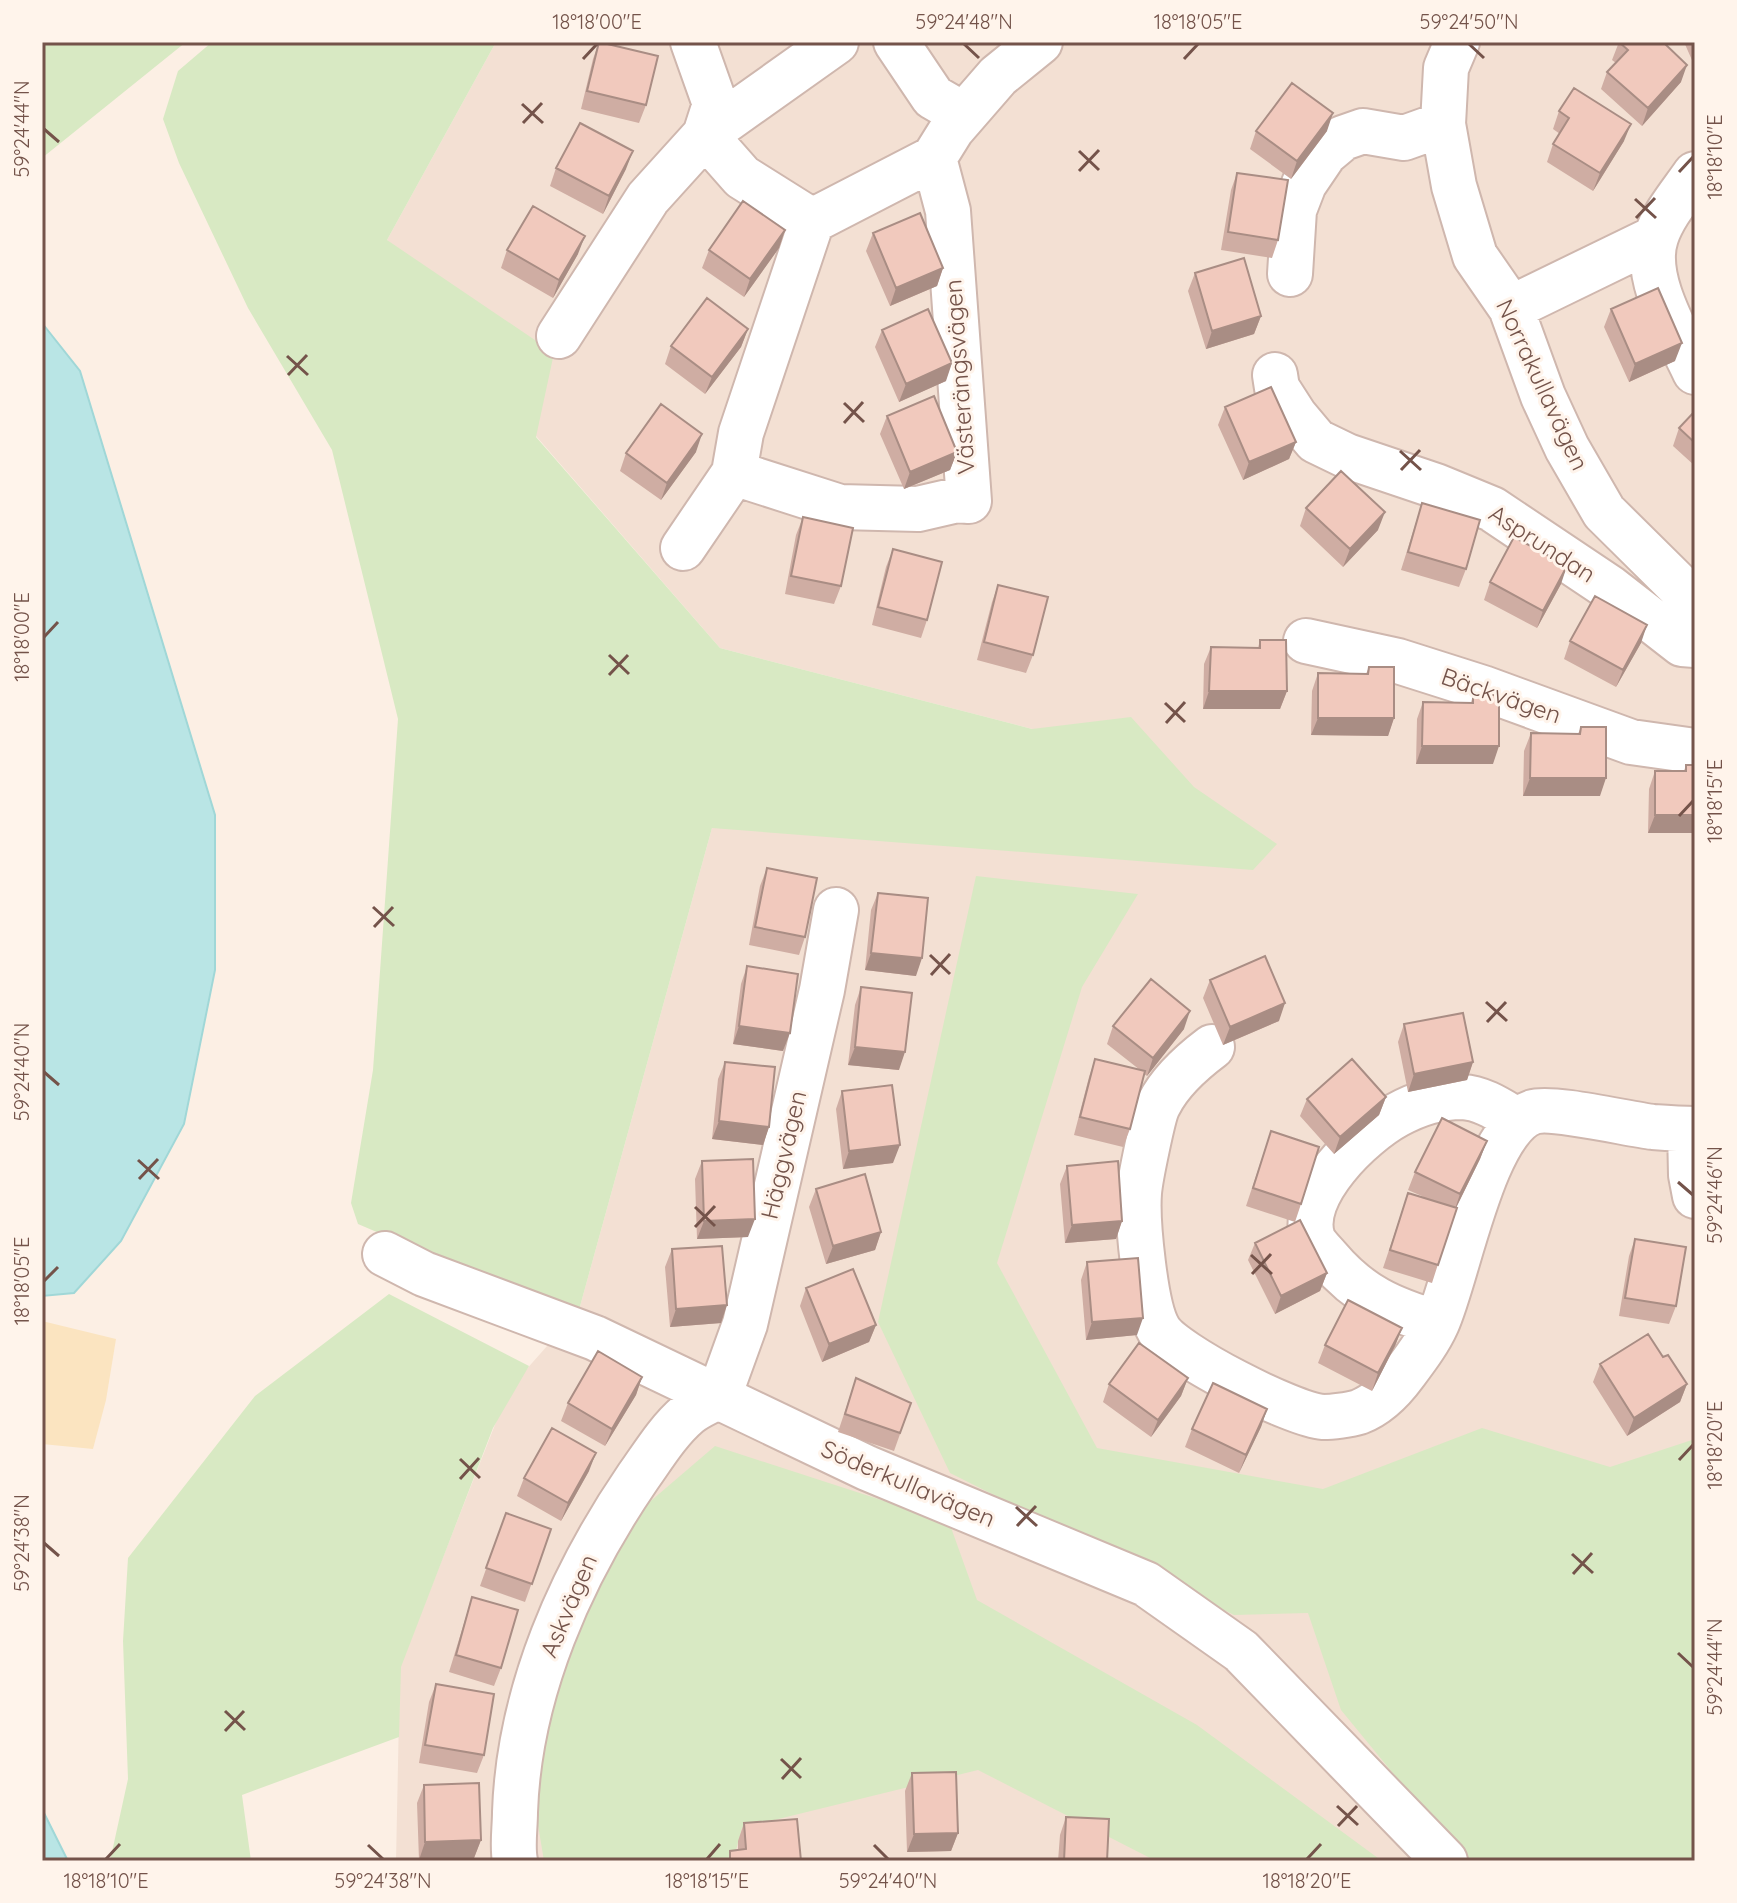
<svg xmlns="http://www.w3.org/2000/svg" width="1737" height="1903" font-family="Quicksand,sans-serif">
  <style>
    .residential { fill: #f3e0d3 }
    .green { fill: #d8e9c3 }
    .sand { fill: #fbe4c0 }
    .water { fill: #b9e5e5; stroke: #a0d7d7; stroke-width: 2 }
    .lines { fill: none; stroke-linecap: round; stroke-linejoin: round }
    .minor-casing { stroke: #cfb7ae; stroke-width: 48 }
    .minor { stroke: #fff; stroke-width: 44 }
    .wall { fill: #cfada3 }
    .shaded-wall { fill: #a98d84 }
    .building { fill: #f1c9bd; stroke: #a98d84; stroke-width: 2 }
    .ticks { fill: none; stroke: #74534a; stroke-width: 3 }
    .labels { text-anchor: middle; stroke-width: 6; stroke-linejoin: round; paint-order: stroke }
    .street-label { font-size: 24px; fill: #74534a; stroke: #fff4eb }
    .neatline { fill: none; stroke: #74534a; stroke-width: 3 }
    .ticks-label { font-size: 20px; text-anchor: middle; fill: #74534a }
  </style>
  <rect width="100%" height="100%" fill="#fcefe4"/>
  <path class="residential" d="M496,42H1695V1861H396L400,1667L509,1389L579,1310L712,828L1032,729L720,648L536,436L387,240Z"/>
  <path class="green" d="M42,42H186L42,158Z
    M212,42H496L387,240L554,353L536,437L720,648L1032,729L1131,717L1194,787L1277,844L1253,870L712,828L579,1310L573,1316L358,1224L351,1203L373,1070L398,719L332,450L248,308L179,163L163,119L178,71Z
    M976,876L1138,894L1082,987L997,1263L1097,1448L1323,1489L1482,1428L1610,1467L1695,1439V1861H1465L1341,1710L1308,1613L1234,1615L950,1473L878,1322Z
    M389,1294L529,1366L493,1428L401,1667L399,1737L242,1795L251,1861H110L128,1779L123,1641L128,1558L255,1396Z
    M715,1446L949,1522L977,1600L1197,1725L1382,1861H1156L978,1770L742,1828L733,1861H544L535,1807L558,1672L618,1529Z"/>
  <path class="sand" d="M42,1321L116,1339L106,1400L93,1449L42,1444Z"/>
  <path class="water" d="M42,323L80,371L215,815V970L184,1124L121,1241L74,1293L42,1296Z
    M42,1809L68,1861H42Z"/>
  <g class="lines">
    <g class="minor-casing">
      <path id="minor" d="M896,42L933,97L964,115
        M1457,42L1446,68L1443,124L1454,186L1475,256L1511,308L1543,396L1567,448L1604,512L1695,602
        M1695,174C1682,193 1663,215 1656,237C1642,278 1678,335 1695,372
        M812,221L742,177L705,135L836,42
        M1290,274L1294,210L1304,184L1325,153L1343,138L1363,131L1404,138L1443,124
        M1511,308L1655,238
        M559,336L648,198L705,135L715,104L693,42
        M1275,375L1277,388L1295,416L1316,441L1347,456L1436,486L1492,509L1610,588L1682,644L1695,645
        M734,473L840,507L918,509L957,500L969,501L948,211L934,158
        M683,548L734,473L741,433L812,221L934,158L952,129L998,76L1040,42
        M1306,641L1398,661L1483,688L1631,742L1695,751
        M1212,1047C1192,1062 1170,1082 1159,1104C1153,1114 1140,1180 1139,1193C1137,1221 1145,1307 1159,1330C1174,1355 1293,1415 1323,1417C1332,1417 1349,1415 1359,1412C1377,1405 1393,1389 1404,1374C1416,1358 1429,1341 1437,1323C1458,1277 1483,1128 1533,1112C1552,1106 1628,1124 1653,1127C1667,1128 1681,1129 1695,1129
        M1690,1129L1691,1175L1695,1196
        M385,1254L424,1274L595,1338L867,1468L1146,1584L1241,1651L1445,1861
        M1437,1323C1391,1309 1360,1296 1328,1258C1323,1252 1316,1246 1313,1239C1297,1195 1362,1134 1397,1115C1417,1104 1440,1097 1462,1097C1483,1098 1501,1111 1518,1121
        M515,1861C512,1846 515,1828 515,1812C519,1692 571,1575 638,1477C653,1456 668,1431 688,1414C696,1407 709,1402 719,1396L745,1324L822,990L836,910"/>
    </g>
    <use href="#minor" class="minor"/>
  </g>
  <path class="wall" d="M599,42L646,105L639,123L581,109L593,59Z
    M1619,42L1681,82L1642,126L1601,89L1607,72L1616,63L1612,60Z
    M1684,42H1695V67Z
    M1559,111L1624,141L1593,191L1547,162L1553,144L1560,134L1553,129Z
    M1256,131H1327L1291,179L1250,149Z
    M556,168L626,169L603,214L550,186Z
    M1237,173L1278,240L1272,258L1221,250L1231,190Z
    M785,230L779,248L744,297L702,268L709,250Z
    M873,233L943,268L937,286L890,306L866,251Z
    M507,250L578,254L553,298L501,268Z
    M1195,273L1261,316L1254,334L1206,349L1188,291Z
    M1611,309L1675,361L1629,382L1604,327Z
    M748,329L741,347L705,394L665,364L671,346Z
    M882,330L946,381L899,402L875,347Z
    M1225,407L1296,442L1289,459L1243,480L1218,425Z
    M1695,411V466L1673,446L1679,428Z
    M887,416L957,452L950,470L904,489L880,434Z
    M696,452L661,500L620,471L626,453Z
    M1422,503L1466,569L1459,587L1401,570Z
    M1306,508L1378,530L1343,567L1300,526Z
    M803,517L841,586L834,604L785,594L796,535Z
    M893,549L927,620L921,638L872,625L886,567Z
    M1490,582L1561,584L1537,628L1484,600Z
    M998,585L1033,655L1026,673L977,660L992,602Z
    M1260,640L1287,691L1280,709H1203L1204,664L1211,647L1258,648Z
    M1570,641L1641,643L1616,687L1564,659Z
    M1369,667L1394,718L1388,736L1311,735L1312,691L1318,673L1366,674Z
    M1473,695L1493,764H1416L1417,719L1423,702L1471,703Z
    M1581,727L1600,796H1523L1524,751L1531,733L1578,734Z
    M1686,765H1695V833H1648L1649,789L1655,771H1684Z
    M767,868L805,937L799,955L749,945L760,886Z
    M878,893L916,976L865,970L871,910Z
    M747,966L783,1051L733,1044L741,984Z
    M1210,980L1279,1021L1223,1045L1203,998Z
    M861,987L899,1070L848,1065L855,1005Z
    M1404,1024L1473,1062L1467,1080L1408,1092L1398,1042Z
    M1113,1026L1184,1029L1147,1076L1144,1074L1130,1129L1123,1147L1074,1135L1089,1077L1095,1059L1140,1070L1107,1044Z
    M725,1062L769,1127L763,1145L712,1139L718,1079Z
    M842,1091L893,1163L843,1169L836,1109Z
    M1386,1097L1379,1115L1334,1154L1300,1116L1307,1099Z
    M1271,1131L1301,1204L1295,1222L1246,1206Z
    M1487,1141L1480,1159L1456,1208L1432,1283L1383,1268L1408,1193L1424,1197L1408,1190L1415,1172Z
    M702,1161L748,1237L697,1239L695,1179Z
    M1067,1166L1122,1221L1116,1239L1065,1243L1060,1184Z
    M816,1189L881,1232L875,1250L826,1264L809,1207Z
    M1635,1239L1676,1306L1669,1324L1619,1316L1629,1256Z
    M1255,1243L1327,1273L1320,1291L1275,1314L1248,1260Z
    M672,1249L721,1323L670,1327L665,1267Z
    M1087,1262L1137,1335L1086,1340L1081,1280Z
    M806,1288L876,1325L869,1342L822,1362L800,1306Z
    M1402,1328L1395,1346L1372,1391L1318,1363L1325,1345Z
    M1663,1357L1687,1384L1680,1402L1627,1436L1593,1382L1600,1364Z
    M642,1377L636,1395L605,1446L561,1421L568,1403Z
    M856,1378L911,1403L894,1451L838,1432Z
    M1188,1378L1181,1396L1151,1437L1103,1402L1109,1384Z
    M1267,1409L1261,1427L1239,1473L1185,1447L1192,1429Z
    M589,1471L561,1521L517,1496L524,1478Z
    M506,1513L551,1529L525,1602L480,1586Z
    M472,1597L501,1668L494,1686L449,1672Z
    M436,1684L484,1755L477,1773L419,1763L429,1702Z
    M912,1773L958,1833L951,1851L907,1852L905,1791Z
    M424,1785L481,1840L474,1858L419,1860L417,1803Z
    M1066,1817L1107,1861H1058L1060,1835Z
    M744,1823L801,1861L738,1850V1841Z"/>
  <path class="shaded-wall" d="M1687,65L1681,82L1642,126L1648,108Z
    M1333,113L1327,131L1291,179L1297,161Z
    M1631,124L1624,141L1593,191L1600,173Z
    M633,151L626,169L603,214L609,196Z
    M785,230L779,248L744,297L750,279Z
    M585,236L578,254L553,298L559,280Z
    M943,268L937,286L890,306L896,288Z
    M1261,316L1254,334L1206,349L1212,331Z
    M748,329L741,347L705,394L712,377Z
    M1682,343L1675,361L1629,382L1635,364Z
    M952,363L946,381L899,402L906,384Z
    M702,434L696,452L661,500L667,483Z
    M1296,442L1289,459L1243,480L1249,462Z
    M957,452L950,470L904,489L910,472Z
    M1385,512L1378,530L1343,567L1350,549Z
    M1567,566L1561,584L1537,628L1543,611Z
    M1647,625L1641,643L1616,687L1623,670Z
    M1209,691H1287L1280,709H1203Z
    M1318,718H1394L1388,736L1311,735Z
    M1422,746H1499L1493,764H1416Z
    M1530,778H1606L1600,796H1523Z
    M1655,815H1695V833H1648Z
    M871,953L922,958L916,976L865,970Z
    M1285,1003L1279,1021L1223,1045L1230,1027Z
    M1190,1011L1184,1029L1147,1076L1153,1058Z
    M739,1026L790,1033L783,1051L733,1044Z
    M855,1047L905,1052L899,1070L848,1065Z
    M1473,1062L1467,1080L1408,1092L1414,1074Z
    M1386,1097L1379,1115L1334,1154L1340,1137Z
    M719,1121L769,1127L763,1145L712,1139Z
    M1487,1141L1480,1159L1454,1212L1460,1194Z
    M900,1145L893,1163L843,1169L849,1151Z
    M755,1219L748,1237L697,1239L704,1221Z
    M1122,1221L1116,1239L1065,1243L1072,1225Z
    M881,1232L875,1250L826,1264L833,1246Z
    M1327,1273L1320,1291L1275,1314L1281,1296Z
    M727,1305L721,1323L670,1327L676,1309Z
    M1143,1318L1137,1335L1086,1340L1092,1322Z
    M876,1325L869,1342L822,1362L829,1344Z
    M1402,1328L1395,1346L1372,1391L1378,1373Z
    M642,1377L636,1395L605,1446L612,1429Z
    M1188,1378L1181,1396L1151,1437L1158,1420Z
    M1687,1384L1680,1402L1627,1436L1634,1418Z
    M1267,1409L1261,1427L1239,1473L1246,1455Z
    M596,1453L589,1471L561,1521L568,1503Z
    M958,1833L951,1851L907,1852L914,1834Z
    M481,1840L474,1858L419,1860L425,1842Z"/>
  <path class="building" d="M599,42L658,56L646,105L587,91Z
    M1619,42H1663L1687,65L1648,108L1607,72L1628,50Z
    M1292,83L1333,113L1297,161L1256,131Z
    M1574,88L1631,124L1600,173L1553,144L1569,118L1559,111Z
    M580,123L633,151L609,196L556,168Z
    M1237,173L1288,180L1278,240L1228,232Z
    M743,201L785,230L750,279L709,250Z
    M533,206L585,236L559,280L507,250Z
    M920,213L943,268L896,288L873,233Z
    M1244,258L1261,316L1212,331L1195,273Z
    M1658,288L1682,343L1635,364L1611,309Z
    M707,298L748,329L712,377L671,346Z
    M928,309L952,363L906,384L882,330Z
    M1271,387L1296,442L1249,462L1225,407Z
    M934,396L957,452L910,472L887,416Z
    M661,404L702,434L667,483L626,453Z
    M1695,411V443L1679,428Z
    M1341,471L1385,512L1350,549L1306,508Z
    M1422,503L1480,520L1466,569L1408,552Z
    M803,517L853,528L841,586L791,576Z
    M1514,537L1567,566L1543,611L1490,582Z
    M893,549L942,562L927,620L878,607Z
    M998,585L1048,597L1033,655L984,642Z
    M1595,596L1647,625L1623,670L1570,641Z
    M1260,640H1286L1287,691H1209L1211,647L1260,648Z
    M1369,667H1394V718H1318V673L1368,674Z
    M1473,695H1499V746H1422L1423,702L1473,703Z
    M1581,727H1606V778H1530L1531,733L1580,734Z
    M1686,765H1695V815H1655V771H1686Z
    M767,868L817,878L805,937L755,927Z
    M878,893L928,898L922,958L871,953Z
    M1265,956L1285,1003L1230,1027L1210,980Z
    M747,966L798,974L790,1033L739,1026Z
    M1151,979L1190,1011L1153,1058L1113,1026Z
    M861,987L912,993L905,1052L855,1047Z
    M1463,1013L1473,1062L1414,1074L1404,1024Z
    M1095,1059L1145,1071L1130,1129L1080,1117Z
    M1352,1059L1386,1097L1340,1137L1307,1099Z
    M725,1062L775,1067L769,1127L719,1121Z
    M892,1085L900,1145L849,1151L842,1091Z
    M1442,1118L1487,1141L1460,1194L1415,1172Z
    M1271,1131L1319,1147L1301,1204L1253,1188Z
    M753,1159L755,1219L704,1221L702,1161Z
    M1118,1161L1122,1221L1072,1225L1067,1166Z
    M865,1174L881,1232L833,1246L816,1189Z
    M1408,1193L1457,1208L1438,1265L1390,1250Z
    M1300,1220L1327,1273L1281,1296L1255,1243Z
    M1635,1239L1686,1247L1676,1306L1625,1298Z
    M722,1246L727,1305L676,1309L672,1249Z
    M1138,1258L1143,1318L1092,1322L1087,1262Z
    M853,1269L876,1325L829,1344L806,1288Z
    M1348,1300L1402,1328L1378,1373L1325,1345Z
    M1648,1334L1663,1357L1668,1355L1687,1384L1634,1418L1600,1364Z
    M1139,1343L1188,1378L1158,1420L1109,1384Z
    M598,1351L642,1377L612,1429L568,1403Z
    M856,1378L911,1403L900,1433L845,1414Z
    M1213,1383L1267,1409L1246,1455L1192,1429Z
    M552,1428L596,1453L568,1503L524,1478Z
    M506,1513L551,1529L532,1584L486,1568Z
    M472,1597L518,1610L501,1668L456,1655Z
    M436,1684L494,1694L484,1755L425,1745Z
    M956,1772L958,1833L914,1834L912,1773Z
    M479,1783L481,1840L425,1842L424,1785Z
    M1066,1817L1109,1819L1107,1861H1064Z
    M797,1819L801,1861H730V1851L746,1849L744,1823Z"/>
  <path class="ticks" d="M964,44L979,58M1469,44L1484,58M583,59L597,44M1184,59L1198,44M522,104L543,123M523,123L542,103M44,129L59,142M1079,151L1099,170M1079,171L1099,150M1679,172L1693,157M1635,199L1656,218M1636,218L1655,198M287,356L308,375M288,375L307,355M844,403L864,422M844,423L863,402M1400,451L1421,470M1401,470L1420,450M44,637L58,622M609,655L629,674M609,675L628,655M1165,703L1185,722M1166,723L1185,702M1679,816L1693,801M373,907L394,926M374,927L393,907M930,955L950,974M931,975L950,954M1486,1002L1507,1021M1487,1022L1506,1002M44,1072L59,1085M138,1160L159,1179M139,1179L158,1159M1678,1182L1693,1195M695,1207L715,1226M695,1227L715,1206M1251,1255L1272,1274M1252,1274L1271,1254M44,1281L58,1267M460,1459L480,1478M1679,1460L1693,1445M460,1479L479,1458M1016,1507L1037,1526M1017,1526L1036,1506M44,1543L59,1556M1572,1554L1593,1573M1573,1574L1592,1553M1678,1653L1693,1667M225,1711L245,1730M225,1731L244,1711M781,1759L801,1778M782,1779L801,1758M1337,1806L1358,1825M1338,1826L1357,1806M368,1845L383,1859M874,1845L888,1859M106,1859L120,1844M707,1859L720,1844M1307,1859L1321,1844"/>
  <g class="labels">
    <g class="street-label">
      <text transform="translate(960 377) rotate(-94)" y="8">Västerängsvägen</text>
      <text transform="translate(1542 385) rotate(65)" y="8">Norrakullavägen</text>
      <text transform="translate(1542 544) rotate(33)" y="8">Asprundan</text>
      <text transform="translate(1501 696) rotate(19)" y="8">Bäckvägen</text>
      <text transform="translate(784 1155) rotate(-77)" y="8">Häggvägen</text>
      <text transform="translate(908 1484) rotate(23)" y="8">Söderkullavägen</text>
      <text transform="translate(569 1606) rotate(-67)" y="8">Askvägen</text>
    </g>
  </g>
  <rect width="1737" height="1903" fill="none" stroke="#fff4eb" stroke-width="88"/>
  <rect x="44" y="44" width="1649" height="1815" class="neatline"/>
  <g class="ticks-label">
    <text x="597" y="29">18°18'00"E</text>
    <text x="964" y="29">59°24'48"N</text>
    <text x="1198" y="29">18°18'05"E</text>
    <text x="1469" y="29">59°24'50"N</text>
    <text transform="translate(22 129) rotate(-90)" y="7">59°24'44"N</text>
    <text transform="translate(1715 157) rotate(-90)" y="7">18°18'10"E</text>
    <text transform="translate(22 637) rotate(-90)" y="7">18°18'00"E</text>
    <text transform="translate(1715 801) rotate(-90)" y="7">18°18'15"E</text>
    <text transform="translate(22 1072) rotate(-90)" y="7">59°24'40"N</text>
    <text transform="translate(1715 1195) rotate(-90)" y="7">59°24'46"N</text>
    <text transform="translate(22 1281) rotate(-90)" y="7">18°18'05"E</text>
    <text transform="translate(1715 1445) rotate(-90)" y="7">18°18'20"E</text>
    <text transform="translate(22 1543) rotate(-90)" y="7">59°24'38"N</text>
    <text transform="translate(1715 1667) rotate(-90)" y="7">59°24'44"N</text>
    <text x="106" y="1888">18°18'10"E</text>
    <text x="383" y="1888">59°24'38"N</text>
    <text x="707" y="1888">18°18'15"E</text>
    <text x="888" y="1888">59°24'40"N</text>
    <text x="1307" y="1888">18°18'20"E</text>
  </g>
</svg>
